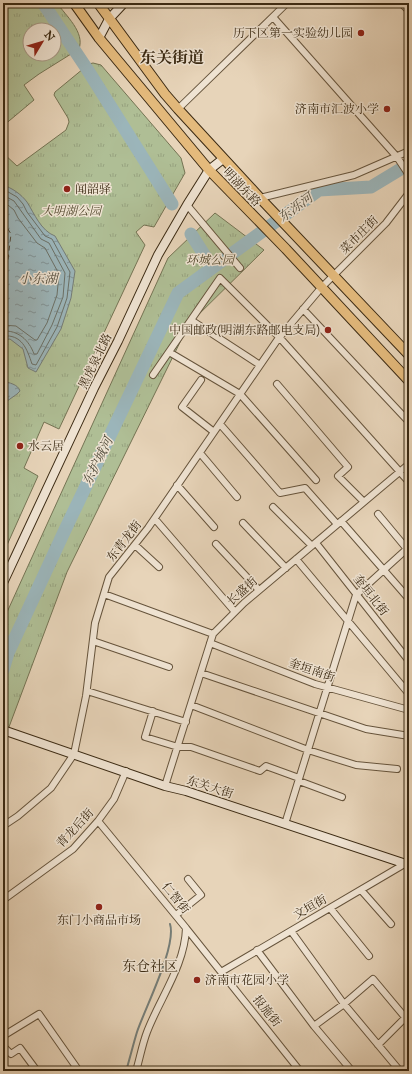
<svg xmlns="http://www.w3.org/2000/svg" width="412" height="1074" font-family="'IM FELL Great Primer','Noto Serif SC',serif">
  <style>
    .park { fill: url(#park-tufts); stroke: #757454; fill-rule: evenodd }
    .water { fill: url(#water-ripples); stroke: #757d77 }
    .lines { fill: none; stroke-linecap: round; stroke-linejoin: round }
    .shore { stroke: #6b7066; stroke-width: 1 }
    .stream { stroke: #757d77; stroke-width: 2 }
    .canal { stroke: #9bb5ba; stroke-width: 8 }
    .river { stroke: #9bb5ba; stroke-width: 13 }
    .ferry { stroke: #534d3d; stroke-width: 1; stroke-dasharray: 5 4; stroke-linecap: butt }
    .street-casing { stroke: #66543c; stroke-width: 8 }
    .secondary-casing { stroke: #3b2a13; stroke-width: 10 }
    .primary-casing { stroke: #3b2a13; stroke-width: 11 }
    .street { stroke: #efe3d2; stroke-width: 6 }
    .secondary { stroke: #efe3d2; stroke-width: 8 }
    .primary { stroke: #e4ba7c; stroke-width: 9 }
    .poi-dot { fill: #8f2418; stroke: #efe3d2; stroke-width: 1.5 }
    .labels { text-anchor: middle; stroke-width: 3; stroke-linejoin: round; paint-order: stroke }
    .poi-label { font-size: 12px; fill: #3b2a13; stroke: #efe3d2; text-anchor: end }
    .street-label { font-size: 12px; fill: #3b2a13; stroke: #efe3d2 }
    .park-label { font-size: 12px; font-style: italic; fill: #52482d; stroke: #efe3d2 }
    .water-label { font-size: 13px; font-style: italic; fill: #534d3d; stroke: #efe3d2 }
    .quarter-label { font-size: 14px; fill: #3b2a13; stroke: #efe3d2 }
    .district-label { font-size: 16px; font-weight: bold; fill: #3b2a13; stroke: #efe3d2 }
  </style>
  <defs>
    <pattern id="park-tufts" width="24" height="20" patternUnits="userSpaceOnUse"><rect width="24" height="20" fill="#afbe95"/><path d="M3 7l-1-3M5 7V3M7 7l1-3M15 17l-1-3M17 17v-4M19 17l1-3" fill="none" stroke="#97a380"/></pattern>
    <pattern id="water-ripples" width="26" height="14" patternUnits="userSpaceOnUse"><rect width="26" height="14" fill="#9bb5ba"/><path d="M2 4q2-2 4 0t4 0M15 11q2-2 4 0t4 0" fill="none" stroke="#809396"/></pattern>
  </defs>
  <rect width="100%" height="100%" fill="#e7d4b9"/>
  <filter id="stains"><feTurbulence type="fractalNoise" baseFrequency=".005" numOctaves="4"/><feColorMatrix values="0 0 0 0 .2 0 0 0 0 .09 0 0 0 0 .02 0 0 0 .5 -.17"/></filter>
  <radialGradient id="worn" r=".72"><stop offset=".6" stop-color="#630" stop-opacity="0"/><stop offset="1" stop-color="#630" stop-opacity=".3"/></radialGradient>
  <path class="park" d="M3,3H57C66,16 85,32 79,49L39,74L24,85L34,100L3,126ZM30,30H54V54H30Z
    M93,63L101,65L181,158L185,173L154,227L144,225L136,232L145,245L59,429L44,422L24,468L38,476L3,554V153L17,166L66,130L69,122L68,118L54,95L55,92L89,64Z
    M215,213L264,250L189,324L67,572L6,735L3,741V621L168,258Z"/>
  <path class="water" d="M3,185C12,188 21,194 27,202C34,213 41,231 55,236L75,271L71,298L61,329L36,372L28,368L23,349L10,339L3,340Z
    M3,381C9,383 18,384 20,391L17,394L3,404Z"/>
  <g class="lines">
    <path class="shore" d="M3,189L17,197L23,204L27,212L45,236L52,239L70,272L67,298L57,327L36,365L32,364C27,349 22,334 3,336
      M3,195L14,201L41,239L49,243L65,273L63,297L52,325L37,354H34C29,340 18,330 3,331
      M3,201L14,210L18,218L37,243L45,248L59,274L57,295L47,323L37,340H35L16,326L3,325"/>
    <path class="stream" d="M126,1071C130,1058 133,1045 137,1032C145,1008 177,946 170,924"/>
    <path class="canal" d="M3,637L12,642"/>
    <path class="river" d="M43,3L87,69L172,204
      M191,234L212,267
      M3,670L8,653L64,532L178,293L319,190L371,187L409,164"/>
    <path class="ferry" d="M3,221L11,234L6,276L3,281"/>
    <g class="street-casing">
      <path id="street" d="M401,3L409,11
        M273,17L397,157L409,175
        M178,109L287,3
        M260,198L354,175L409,151
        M187,205L240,268
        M303,309L409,422
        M191,320L260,365
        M169,352L240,394L316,480
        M153,375L220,278L280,338L409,482
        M201,380L182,407L214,432
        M277,384L348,467L338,476L364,502
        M220,424L280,493L305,488L337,524
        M200,453L237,497
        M177,485L214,527
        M273,507L312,546
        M378,514L407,549
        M155,519L235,612
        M341,521L409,599
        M243,523L286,568
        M316,543L409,661
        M216,544L259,590
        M135,545L159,567
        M296,559L409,694
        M104,594L213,634
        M93,641L169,667
        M210,643L315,684L409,710
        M201,673L366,729L409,736
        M87,691L186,722
        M191,705L308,750L356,765L397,769
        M153,711L145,737L178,747H191L260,771L266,766L299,778
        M299,781L342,797
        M165,786L213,634L244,603L409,464
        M98,821L186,928C185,965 160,998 147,1032C142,1045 140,1058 136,1071
        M285,824L356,595L409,547
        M3,826L18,816L51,788L74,754L86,696L95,623L109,577L148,528L278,339L321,288L386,223L409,193
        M361,890L391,924
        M3,900L73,849L98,821L114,799L126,771
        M330,908L369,956
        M176,915L201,895L188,879
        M186,928L300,1071
        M291,931L344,1004L400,1071
        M257,950L314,1026L352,1071
        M221,972L408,862
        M314,1026L344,1004L373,979L409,1022
        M3,1036L39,1014L79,1071
        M378,1045L409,1014
        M3,1046L11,1054L20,1048L37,1071"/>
    </g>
    <g class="secondary-casing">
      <path id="secondary" d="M99,38L109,19L124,3
        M3,583L94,388L118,341L158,255L187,205L209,170L223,159
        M3,730L165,786L186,791L409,865"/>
    </g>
    <g class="primary-casing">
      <path id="primary" d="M74,3L99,38L209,170L286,249L409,381
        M98,3L165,94L178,109L260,198L409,355"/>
    </g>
    <use href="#street" class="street"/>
    <use href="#secondary" class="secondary"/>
    <use href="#primary" class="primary"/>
  </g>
  <g class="poi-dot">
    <circle cx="361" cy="33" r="4"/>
    <circle cx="387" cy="109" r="4"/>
    <circle cx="67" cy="189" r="4"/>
    <circle cx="328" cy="330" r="4"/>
    <circle cx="20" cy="446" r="4"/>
    <circle cx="99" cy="907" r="4"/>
    <circle cx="197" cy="980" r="4"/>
  </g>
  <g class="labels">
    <g class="poi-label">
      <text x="353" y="37">历下区第一实验幼儿园</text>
      <text x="379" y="113">济南市汇波小学</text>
      <text x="75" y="193" text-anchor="start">闻韶驿</text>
      <text x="320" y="334">中国邮政(明湖东路邮电支局)</text>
      <text x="28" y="450" text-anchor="start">水云居</text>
      <text x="99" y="924" text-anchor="middle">东门小商品市场</text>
      <text x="205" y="984" text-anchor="start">济南市花园小学</text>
    </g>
    <g class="street-label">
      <text transform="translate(242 187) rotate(46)" y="4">明湖东路</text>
      <text transform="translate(359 235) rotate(-45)" y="4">菜市庄街</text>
      <text transform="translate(95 361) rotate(-64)" y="4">黑虎泉北路</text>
      <text transform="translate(124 541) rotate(-52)" y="4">东青龙街</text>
      <text transform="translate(242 591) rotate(-42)" y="4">长盛街</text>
      <text transform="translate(371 595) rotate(52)" y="4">奎垣北街</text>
      <text transform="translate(312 670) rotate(19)" y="4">奎垣南街</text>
      <text transform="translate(210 787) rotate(18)" y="4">东关大街</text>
      <text transform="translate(75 828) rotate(-47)" y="4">青龙后街</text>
      <text transform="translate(176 898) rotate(51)" y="4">仁智街</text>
      <text transform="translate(310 907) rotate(-30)" y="4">文垣街</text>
      <text transform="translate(267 1011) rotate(51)" y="4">报施街</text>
    </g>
    <g class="park-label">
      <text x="71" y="215">大明湖公园</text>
      <text x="210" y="264">环城公园</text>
    </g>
    <g class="water-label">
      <text transform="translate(295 207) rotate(-36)" y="5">东泺河</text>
      <text x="38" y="283">小东湖</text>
      <text transform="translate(97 461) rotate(-64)" y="5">东护城河</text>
    </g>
    <g class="quarter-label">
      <text x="150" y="971">东仓社区</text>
    </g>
    <g class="district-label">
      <text x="172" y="63">东关街道</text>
    </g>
  </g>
  <rect width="412" height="1074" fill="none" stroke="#e7d4b9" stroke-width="16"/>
  <rect x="4" y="4" width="404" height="1066" fill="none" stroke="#3b2a13" stroke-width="2"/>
  <rect x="8" y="8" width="396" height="1058" fill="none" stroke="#3b2a13"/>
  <g transform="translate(42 42) rotate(52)"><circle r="19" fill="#efe3d2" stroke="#a79986"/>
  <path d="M0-3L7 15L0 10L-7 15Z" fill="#8f2418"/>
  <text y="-6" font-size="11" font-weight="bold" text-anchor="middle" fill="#3b2a13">N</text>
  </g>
  <rect width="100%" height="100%" filter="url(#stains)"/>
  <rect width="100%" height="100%" fill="url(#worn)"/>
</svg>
